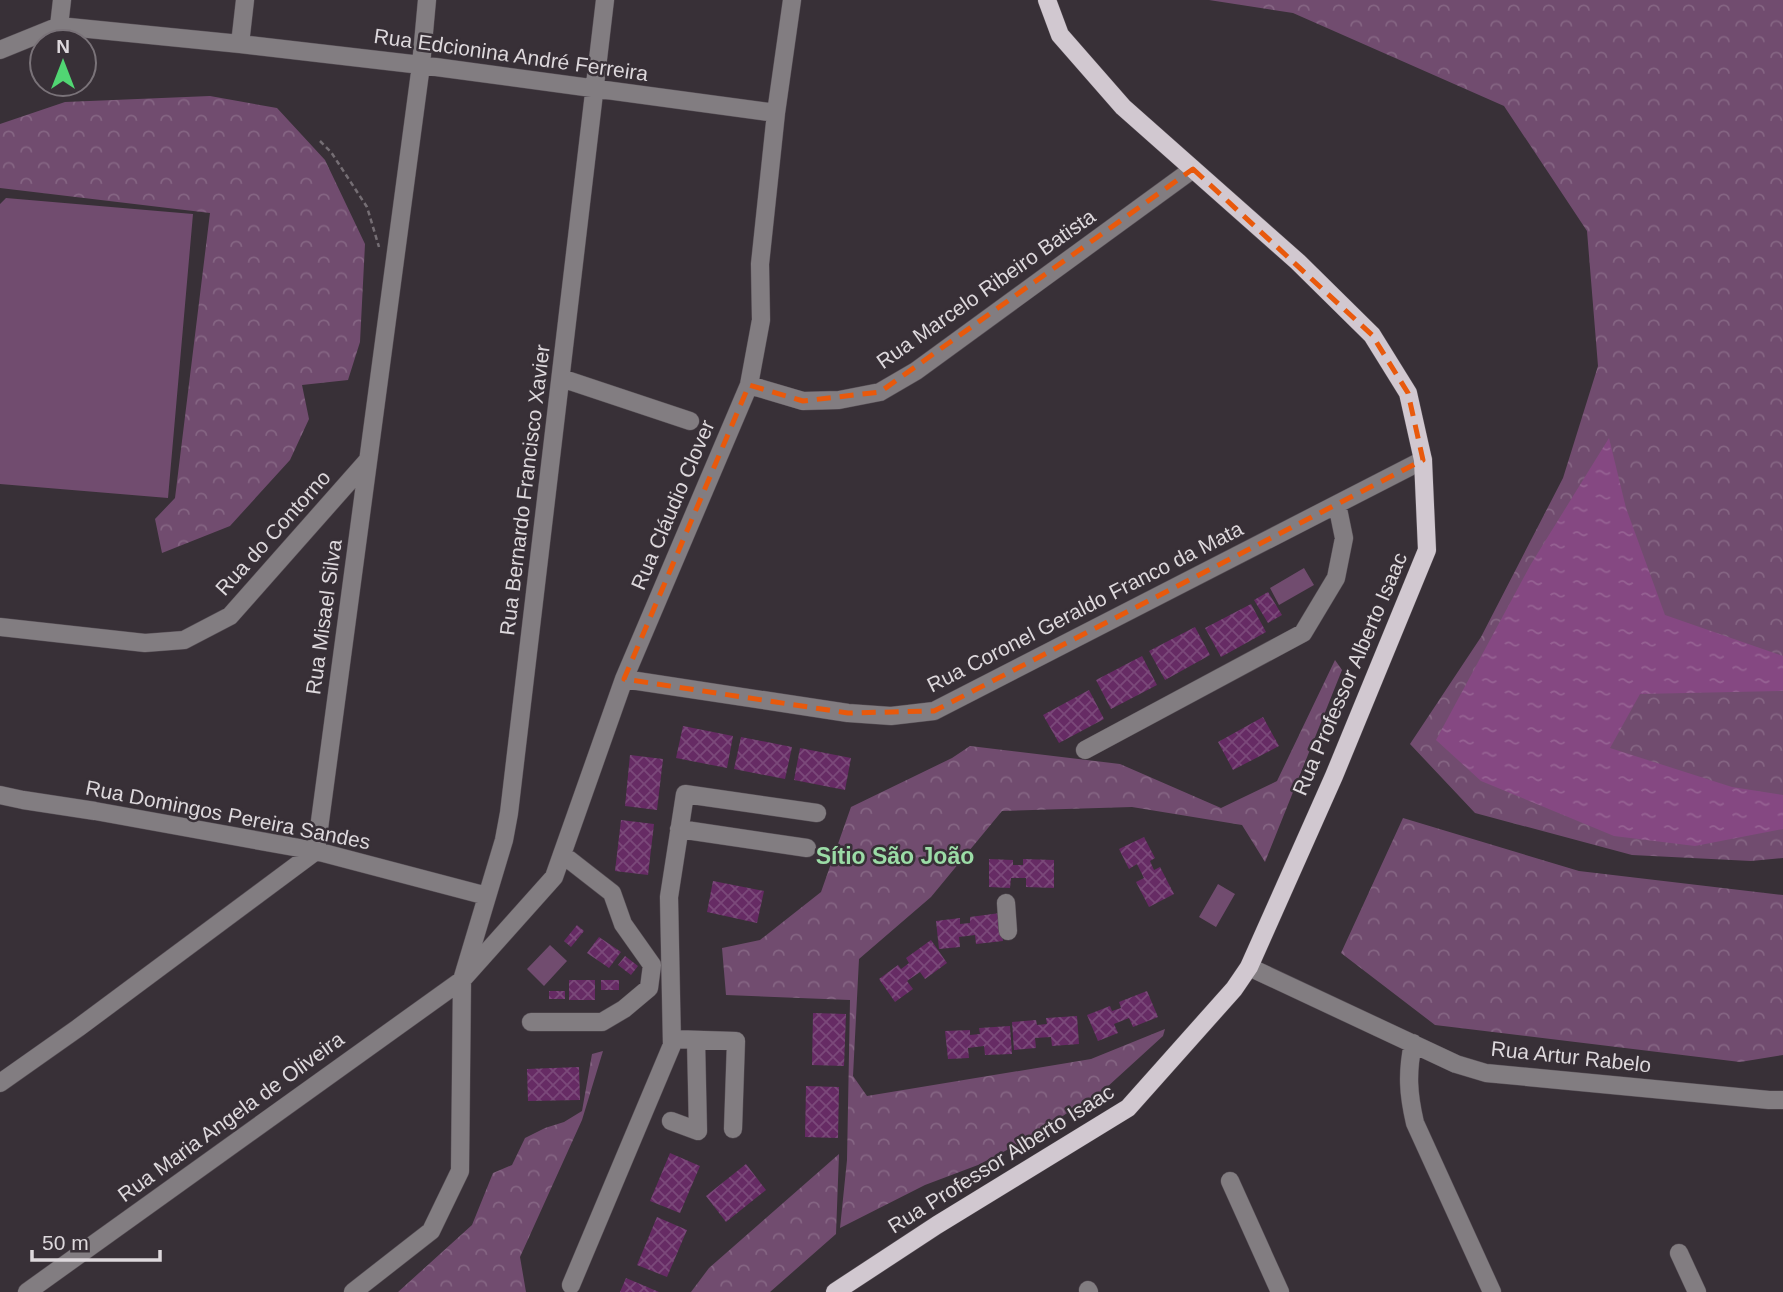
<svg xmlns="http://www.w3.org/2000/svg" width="1783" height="1292" font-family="Arial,sans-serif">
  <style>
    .forest { fill: url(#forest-crowns) }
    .pitch { fill: #714c6f }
    .water { fill: url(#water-ripples) }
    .building { fill: url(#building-cross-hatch) }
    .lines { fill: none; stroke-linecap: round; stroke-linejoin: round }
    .minor-casing { stroke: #564e55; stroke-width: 19 }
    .major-casing { stroke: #564e55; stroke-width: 19 }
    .path { stroke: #756e74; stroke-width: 2.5; stroke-dasharray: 5 3.5; stroke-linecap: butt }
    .minor { stroke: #827d81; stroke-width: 18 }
    .major { stroke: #d1c8d0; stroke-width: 18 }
    .marked { fill: none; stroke: #e8590c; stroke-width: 5; stroke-dasharray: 14 9; stroke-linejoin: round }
    .labels { text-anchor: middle; stroke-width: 5; stroke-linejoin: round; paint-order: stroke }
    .street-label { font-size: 21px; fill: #ddd8dc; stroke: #383037 }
    .neighbourhood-label { font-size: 23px; font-weight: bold; fill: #9bdca6; stroke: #383037 }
  </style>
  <defs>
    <pattern id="forest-crowns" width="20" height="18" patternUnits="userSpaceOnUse" patternTransform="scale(1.75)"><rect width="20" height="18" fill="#714c6f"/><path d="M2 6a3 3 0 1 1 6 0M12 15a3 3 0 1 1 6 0" fill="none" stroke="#856583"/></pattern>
    <pattern id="water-ripples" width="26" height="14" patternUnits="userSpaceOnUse" patternTransform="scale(1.75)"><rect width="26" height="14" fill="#854882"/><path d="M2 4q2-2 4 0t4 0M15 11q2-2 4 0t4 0" fill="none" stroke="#966293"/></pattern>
    <pattern id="building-cross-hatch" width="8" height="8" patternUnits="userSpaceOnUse" patternTransform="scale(1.75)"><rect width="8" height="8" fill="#662b64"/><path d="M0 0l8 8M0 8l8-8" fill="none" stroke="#7b497a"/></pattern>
  </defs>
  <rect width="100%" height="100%" fill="#383037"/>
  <path class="forest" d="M1209,0H1783V858L1751,861L1632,855L1475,813L1410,744L1481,637L1563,478L1598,366L1587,231L1504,106L1293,13Z
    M210,96L277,108L325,160L365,244L360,342L348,380L302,385L309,419L290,460L230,526L162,553L155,519L175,498L210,213L0,188V124L65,102Z
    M1335,660L1342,670L1265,862L1242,825L1132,807L1002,811L931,897L859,959L853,1076L867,1096L1091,1059L1165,1029L1163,1036L1106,1088L1024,1141L978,1165L925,1185L840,1228L847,1160L850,1000L726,995L722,948L760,940L821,892L851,807L952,758L970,746L1120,764L1221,808L1277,781Z
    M1403,818L1579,871L1783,895V1055L1740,1062L1435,1025L1341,953Z
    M603,1051L582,1120L520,1257L526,1292H398L472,1225L493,1173L512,1165L525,1138L545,1128L564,1122L582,1111L592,1054Z
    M839,1154L836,1234L770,1292H691L709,1268Z"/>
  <path class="pitch" d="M6,198L193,214L168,498L0,484V204Z
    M1304,568L1314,585L1279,605L1270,588Z
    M1218,884L1235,894L1216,927L1199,917Z
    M550,945L567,961L544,986L527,969Z"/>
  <path class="water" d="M1609,438L1626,508L1665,615L1783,656V691L1640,694L1610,748L1732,787L1783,795V829L1695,846L1614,836L1481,781L1436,740L1531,564Z"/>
  <path class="building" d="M1268,592L1282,615L1268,623L1254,600Z
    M1251,604L1266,632L1221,657L1205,628Z
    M1195,627L1210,655L1165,680L1149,651Z
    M1142,656L1157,685L1111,709L1096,680Z
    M1089,690L1104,719L1059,743L1043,715Z
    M1263,717L1279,746L1233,770L1218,742Z
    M683,726L733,736L727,768L676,758Z
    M741,737L792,747L785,779L734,769Z
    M800,748L851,758L845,790L794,780Z
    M630,755L663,759L657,810L625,806Z
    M621,820L654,824L648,875L615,871Z
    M1144,837L1155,858L1150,861L1154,870L1160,867L1174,894L1149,907L1136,882L1144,878L1137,864L1129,869L1119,849Z
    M989,859L1013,860V865H1023V859L1054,860V888L1026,887V878H1011L1010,888L989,887Z
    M713,881L764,891L757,923L707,912Z
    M1000,913L1003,941L976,944L975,935L959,937L960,947L939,949L936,921L960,918V924L970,923V917Z
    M577,925L584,931L571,947L564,941Z
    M599,937L621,952L609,968L587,953Z
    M931,940L947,963L925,979L920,972L907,981L913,989L895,1002L879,979L898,965L901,969L909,963L906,958Z
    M625,956L638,966L631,975L618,965Z
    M569,980H595V1000H569Z
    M601,980H619V990H601Z
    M549,991H565V999H549Z
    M1147,991L1158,1017L1133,1027L1129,1018L1114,1024L1118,1033L1098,1041L1087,1015L1110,1006L1112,1011L1121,1008L1119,1002Z
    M813,1013L846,1014L844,1066L812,1065Z
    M1077,1016L1079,1044L1052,1046L1051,1037L1035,1038L1036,1048L1014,1050L1012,1022L1036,1020L1037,1025L1047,1024L1046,1018Z
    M1010,1026L1012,1054L985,1055L984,1046L968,1048L969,1058L948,1059L945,1031L970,1030V1035L980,1034L979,1028Z
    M579,1067L580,1100L528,1101L527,1069Z
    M806,1086L839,1087L838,1138L805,1137Z
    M670,1153L700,1166L680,1213L650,1201Z
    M746,1164L766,1190L726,1222L706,1196Z
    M657,1217L687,1230L667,1277L637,1265Z
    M626,1278L659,1292H620Z"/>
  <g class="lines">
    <g class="minor-casing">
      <path id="minor" d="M59,26L62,0
        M240,44L245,0
        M0,50L59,26L240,44L421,65L776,113
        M561,378L690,421
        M749,385L803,401L839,400L880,392L916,371L1193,169
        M0,627L145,643L184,640L230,616L368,460
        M624,679L848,713L891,716L934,711L1423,460
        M1085,750L1303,633L1336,578L1344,538L1337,504
        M0,795L23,800L95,811L316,851L487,896
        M679,829L807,848
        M1006,903L1008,931
        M1249,967L1456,1064L1486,1073L1769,1100H1783
        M531,1022H602L624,1009L649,988L652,965L623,924L612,893L562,854
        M672,1039L736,1041L733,1129
        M1413,1043C1407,1073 1408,1093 1415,1123L1492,1292
        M0,1083L78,1028L316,851L421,65L427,0
        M671,1121L698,1131L696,1040
        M1230,1181L1280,1292
        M1679,1253L1697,1292
        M571,1285L672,1045L669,897L685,794L817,813
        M1088,1290L1089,1292
        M27,1292L462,980L554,877L624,679L749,385L761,320L760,264L776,113L792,0
        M353,1292L431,1231L460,1171L462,980L504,840L509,813L605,0"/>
    </g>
    <g class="major-casing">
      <path id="major" d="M835,1292L937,1225L1128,1108L1234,989L1249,967L1334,776L1427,550L1423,460L1408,393L1372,335L1298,262L1123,107L1060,35L1047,0"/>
    </g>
    <path class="path" d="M320,141L331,152L367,207L379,247"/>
    <use href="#minor" class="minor"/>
    <use href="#major" class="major"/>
  </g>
  <path class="marked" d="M1193,169L1372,335L1408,393L1423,460L934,711L848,713L624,679L749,385L803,401L880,392Z"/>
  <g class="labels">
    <g class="street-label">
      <text transform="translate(511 55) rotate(8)" y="7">Rua Edcionina André Ferreira</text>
      <text transform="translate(986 289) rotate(-35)" y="7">Rua Marcelo Ribeiro Batista</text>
      <text transform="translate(525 490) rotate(-83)" y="7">Rua Bernardo Francisco Xavier</text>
      <text transform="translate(673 505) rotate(-67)" y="7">Rua Cláudio Clover</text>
      <text transform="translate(273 533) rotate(-48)" y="7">Rua do Contorno</text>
      <text transform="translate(1085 607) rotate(-27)" y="7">Rua Coronel Geraldo Franco da Mata</text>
      <text transform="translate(324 617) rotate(-82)" y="7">Rua Misael Silva</text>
      <text transform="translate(1350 674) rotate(-67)" y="7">Rua Professor Alberto Isaac</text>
      <text transform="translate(228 815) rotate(11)" y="7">Rua Domingos Pereira Sandes</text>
      <text transform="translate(1571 1057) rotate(6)" y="7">Rua Artur Rabelo</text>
      <text transform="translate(231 1117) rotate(-36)" y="7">Rua Maria Angela de Oliveira</text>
      <text transform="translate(1001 1159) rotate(-32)" y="7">Rua Professor Alberto Isaac</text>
    </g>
    <g class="neighbourhood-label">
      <text x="895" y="864">Sítio São João</text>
    </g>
  </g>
  <g transform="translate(63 63)"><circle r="33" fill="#383037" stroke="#7a7379" stroke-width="2"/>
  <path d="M0-5L12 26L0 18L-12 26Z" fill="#51d673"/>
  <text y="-10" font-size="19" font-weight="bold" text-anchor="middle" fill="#ddd8dc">N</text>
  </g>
  <path d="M32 1250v10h128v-10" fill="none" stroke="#ddd8dc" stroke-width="3.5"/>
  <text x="42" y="1250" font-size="21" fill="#ddd8dc" stroke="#383037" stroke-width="5" paint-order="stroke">50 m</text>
</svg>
